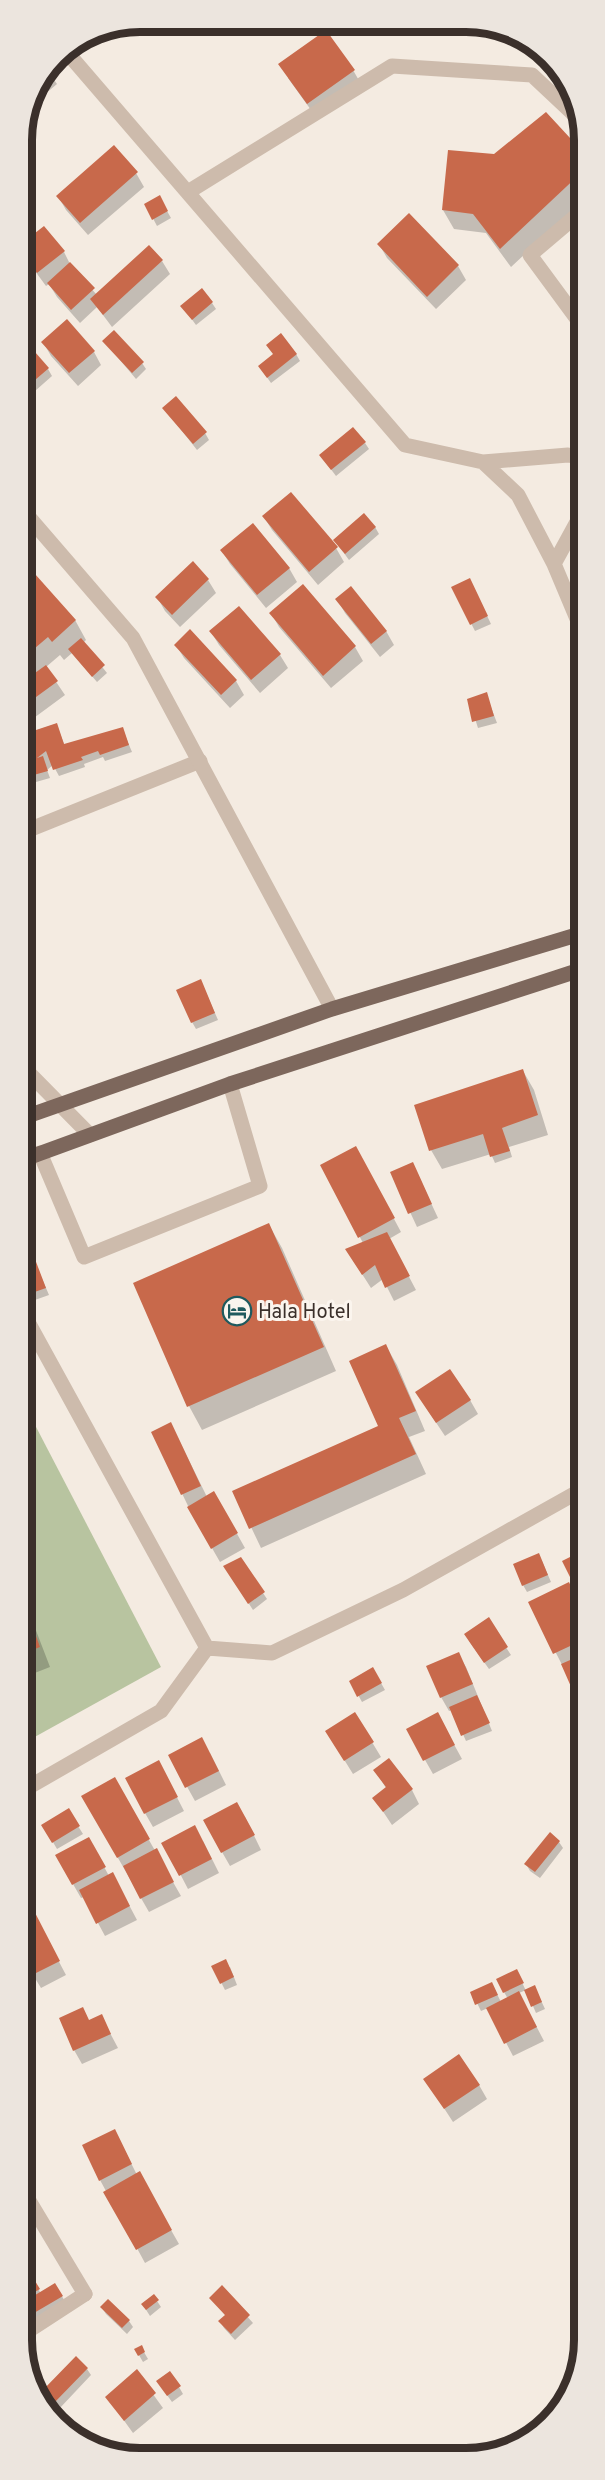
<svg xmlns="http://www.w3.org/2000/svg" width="605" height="2480" font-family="Overpass,sans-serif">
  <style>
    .green { fill: #b8c4a0 }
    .shadow { fill: #0003 }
    .building { fill: #c8694b }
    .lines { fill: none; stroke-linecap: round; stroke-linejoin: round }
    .lane { stroke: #cdbbac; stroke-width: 15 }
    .street { stroke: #cdbbac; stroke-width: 15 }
    .primary { stroke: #7d675c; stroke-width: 15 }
    .labels { text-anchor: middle; stroke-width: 6; stroke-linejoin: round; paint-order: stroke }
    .poi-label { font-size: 20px; fill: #3b302b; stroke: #fbf5ee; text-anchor: start }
    .rim { fill: none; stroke: #3b302b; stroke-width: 8 }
  </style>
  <rect width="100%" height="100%" fill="#f4ebe1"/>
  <path class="green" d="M22,1400L161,1667L22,1744Z"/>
  <path class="shadow" d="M47,70L57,84L32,105L29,101L30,94Z
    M353,70L361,84L316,117L288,78Z
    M583,155V200L511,267L486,233L454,229L443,210L494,156Z
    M136,173L144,187L88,235L66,210L58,196Z
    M163,204L171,218L157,226L146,205Z
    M409,215L458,266L466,280L436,309L387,258L379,244Z
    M21,252H64L71,266L97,295L162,261L170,274L112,327L97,307L80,323L57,297L49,284L46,286Z
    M21,266L30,280L21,289Z
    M212,303L216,309L196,325L182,306Z
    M104,341L142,363L146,369L136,379Z
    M43,342L94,352L101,365L78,386L51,356Z
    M296,354L300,361L271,383L264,373Z
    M21,365L48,369L52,376L26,399L21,394Z
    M164,408L205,433L209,440L197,450Z
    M365,443L369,449L336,476L321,456Z
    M264,517L336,548L344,562L318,585L272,530Z
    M375,527L379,534L349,560L335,541Z
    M222,551L289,568L297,582L266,608L230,564Z
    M208,580L216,593L180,627L165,611L157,597Z
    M303,586L355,647L363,661L331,688L279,627L271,613Z
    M473,587L491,624L475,631L453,588Z
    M21,589L75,620L86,640L83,643L107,673L97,682L72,653L64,660L60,655L46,667L65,695L23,726L30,734L56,724L65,746L122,728L132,752L105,761L103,757L84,764L85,767L59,776L53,765L47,770L50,778L36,782L34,780L27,787L21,780Z
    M337,599L386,631L394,645L380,657L345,613Z
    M190,632L236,681L244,695L230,708L184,658L176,645Z
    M211,632L280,655L288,668L260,693L219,645Z
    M486,694L497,723L478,728L469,700Z
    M204,988L218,1020L196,1029L192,1022Z
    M523,1071L534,1090L548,1135L509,1147L512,1157L495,1163L491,1154L442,1169L431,1150Z
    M363,1161L401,1232L389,1239L416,1290L394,1301L383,1279L371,1288L355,1263L363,1243L322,1165Z
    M413,1164L438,1218L417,1227L392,1173Z
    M269,1225L282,1248L336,1371L202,1430L189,1406L135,1284Z
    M29,1248L49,1295L32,1301L22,1279V1251Z
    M386,1346L397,1365L425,1431L409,1437L426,1474L261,1548L234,1491L380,1426Z
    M470,1400L478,1414L445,1436L425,1406Z
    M153,1433L178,1438L207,1497L214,1493L245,1548L220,1562L189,1508Z
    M542,1561L551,1582L527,1592L523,1585Z
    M583,1561V1601L564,1562Z
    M229,1573L263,1593L267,1599L253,1610Z
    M22,1594L50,1667L22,1678Z
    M576,1598L583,1613L584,1708L530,1602Z
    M488,1620L511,1655L489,1669L469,1641Z
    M458,1654L466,1667L492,1731L466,1741L452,1710L449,1711L441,1697Z
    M373,1669L385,1690L362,1702L351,1682Z
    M355,1714L381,1757L353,1774L335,1745Z
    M445,1728L462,1759L433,1774L408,1730Z
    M210,1753L226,1785L195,1801L170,1756Z
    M375,1770L412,1790L419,1804L392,1825L374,1798L386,1788Z
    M166,1776L184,1811L153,1827L145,1813Z
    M114,1779L181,1896L149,1912L83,1797Z
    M68,1810L83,1834L57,1849L43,1825Z
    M245,1817L261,1850L230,1866L222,1852Z
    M89,1839L109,1876L120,1888L137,1920L105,1936L84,1897L81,1898L57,1856Z
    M203,1841L219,1873L188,1889L164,1843Z
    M559,1842L563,1848L540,1878L530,1871L526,1864Z
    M22,1877L28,1892L22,1895Z
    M29,1905L66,1975L41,1988L22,1957V1908Z
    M213,1966L230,1967L237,1985L225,1990Z
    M520,1978L526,1991L538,1994L545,2009L536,2013L526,1990L519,1993L544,2041L513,2056L488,2008L481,2011L472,1993L495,1990L501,2002L508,1999L504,1992Z
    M101,2016L118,2048L82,2064L74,2050L89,2021Z
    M425,2079L479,2085L487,2099L453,2122Z
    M122,2145L137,2175L139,2174L179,2244L145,2263L100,2180Z
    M22,2232L34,2253L25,2258L22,2252Z
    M32,2278L41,2294L55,2285L66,2303L22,2329V2284Z
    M222,2288L253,2323L235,2340L224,2328L220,2321L226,2316L211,2298Z
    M157,2301L161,2307L150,2316L143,2305Z
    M102,2308L129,2321L133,2327L127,2334L106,2314Z
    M141,2347L148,2359L143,2362L136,2350Z
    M87,2369L91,2375L59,2409L44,2391Z
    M137,2372L163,2408L133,2433L107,2397Z
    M179,2387L183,2394L172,2402L162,2388Z"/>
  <path class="building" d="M326,30L355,70L307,104L278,64Z
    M48,68L54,77L29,98L30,94Z
    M546,112L583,152V171L500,249L473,214L442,210L448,150L494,154Z
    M114,145L138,172L80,223L56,196Z
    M160,195L168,211L152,220L144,204Z
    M409,213L459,265L427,297L377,244Z
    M44,226L65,251L37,273L21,253V244Z
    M149,245L163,260L103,315L90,299Z
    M70,262L95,288L71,310L47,283Z
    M202,288L213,302L192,320L180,306Z
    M67,319L95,351L69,373L41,342Z
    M114,330L144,362L132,373L102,341Z
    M281,333L297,354L267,378L258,366L273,354L266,345Z
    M35,352L49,368L21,392V363Z
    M176,396L207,432L193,444L162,408Z
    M353,427L366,442L331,470L319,455Z
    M291,492L338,547L309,572L262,516Z
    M364,513L376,527L345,554L333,540Z
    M253,523L290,568L257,595L220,550Z
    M193,561L209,579L172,615L155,597Z
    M35,574L76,620L52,642L48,637L21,660V587Z
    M470,578L488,616L470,625L451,587Z
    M303,584L356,646L323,676L269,613Z
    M351,586L387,631L371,644L335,599Z
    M239,606L281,654L251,680L209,631Z
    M190,629L237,680L221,695L174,645Z
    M81,638L105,665L92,677L68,649Z
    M46,665L58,681L21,708V683Z
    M487,692L494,716L472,722L467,699Z
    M21,722L30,732L57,723L64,744L123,727L129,745L100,755L98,751L81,757L83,760L53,770L46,751L37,758L43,756L48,771L30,776L27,766L21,771Z
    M201,979L215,1013L191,1023L176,990Z
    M523,1069L538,1115L502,1128L510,1151L490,1157L483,1134L429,1151L414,1105Z
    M356,1146L395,1218L358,1238L320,1165Z
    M413,1162L432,1204L408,1214L390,1172Z
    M269,1223L324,1347L187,1407L133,1283Z
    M387,1232L410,1276L385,1288L375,1265L362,1275L345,1249Z
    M30,1246L46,1288L26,1295L22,1283V1250Z
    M386,1344L416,1411L399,1418L416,1454L249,1529L232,1491L378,1426L349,1361Z
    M450,1369L471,1400L436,1423L415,1392Z
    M171,1422L201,1486L181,1495L151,1432Z
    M214,1491L238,1533L211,1549L187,1507Z
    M580,1552L583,1560V1603L562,1561Z
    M539,1553L548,1575L522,1586L513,1564Z
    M241,1557L265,1592L248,1604L223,1566Z
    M569,1582L583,1613V1640L553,1654L528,1602Z
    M22,1598L40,1647L22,1654Z
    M489,1617L508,1647L484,1663L464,1634Z
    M459,1652L473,1684L440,1698L426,1666Z
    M584,1654V1694L576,1698L561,1664Z
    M373,1667L382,1683L357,1697L349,1681Z
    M477,1695L490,1723L461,1736L449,1707Z
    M355,1712L374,1742L344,1761L325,1731Z
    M438,1712L455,1745L423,1761L406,1729Z
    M202,1737L219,1771L185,1788L168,1755Z
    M389,1758L413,1789L383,1812L372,1798L386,1787L373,1770Z
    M159,1760L178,1797L144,1814L125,1778Z
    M115,1777L150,1839L117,1858L81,1796Z
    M237,1802L255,1835L221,1853L203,1820Z
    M69,1808L80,1826L52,1843L41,1825Z
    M195,1825L212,1859L179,1876L161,1843Z
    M550,1832L560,1841L535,1872L524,1864Z
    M89,1837L106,1867L72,1885L55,1855Z
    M157,1848L174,1882L140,1899L123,1866Z
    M113,1872L130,1906L96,1924L79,1890Z
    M30,1903L60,1961L32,1975L22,1959V1907Z
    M226,1959L234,1977L220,1984L211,1966Z
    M517,1969L524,1983L503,1993L496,1979Z
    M492,1982L498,1995L475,2005L470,1992Z
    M535,1985L542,2002L531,2007L524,1990Z
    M519,1991L537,2027L504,2044L486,2008Z
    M83,2007L89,2020L102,2014L111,2034L73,2051L59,2018Z
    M459,2054L480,2085L444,2109L423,2079Z
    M115,2129L132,2164L99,2181L82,2145Z
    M140,2171L172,2230L136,2250L103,2192Z
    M22,2229L32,2246L22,2251Z
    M32,2276L40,2289L22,2299V2282Z
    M55,2283L63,2296L22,2320V2303Z
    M222,2285L250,2315L231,2334L218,2321L225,2315L209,2298Z
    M154,2294L159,2300L146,2310L141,2304Z
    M108,2299L130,2320L122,2328L100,2307Z
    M142,2345L145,2352L138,2356L134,2349Z
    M76,2356L88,2368L54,2403L42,2391Z
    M137,2369L156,2393L124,2421L105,2397Z
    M170,2371L181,2386L167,2396L156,2381Z"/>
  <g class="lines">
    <path class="lane" d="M65,50L405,445L483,462L518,495L554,564L583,633
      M188,192L392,66L532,75L581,121
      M483,462L568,455L583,458
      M554,564L583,511
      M21,833L200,761
      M40,1153L84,1257L260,1186L230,1084
      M22,2335L85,2294"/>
    <path class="street" d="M583,210L530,255L583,327
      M21,508L133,638L332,1009
      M22,1066L90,1135
      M22,1311L207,1648
      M22,1791L161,1711L207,1648L272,1653L403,1590L583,1489
      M22,2189L85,2294"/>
    <path class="primary" d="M22,1118L332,1009L583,933
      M22,1160L230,1084L583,969"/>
  </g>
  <defs>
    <g id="hotel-ring" transform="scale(1.5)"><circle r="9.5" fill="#fbf5ee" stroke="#1f5a5e" stroke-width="1.5"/><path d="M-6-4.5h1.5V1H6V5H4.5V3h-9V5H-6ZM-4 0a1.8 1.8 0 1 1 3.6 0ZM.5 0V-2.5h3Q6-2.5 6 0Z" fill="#1f5a5e"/></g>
  </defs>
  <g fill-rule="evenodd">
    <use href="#hotel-ring" x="237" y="1311"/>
  </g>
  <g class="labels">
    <g class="poi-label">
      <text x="258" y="1318">Hala Hotel</text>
    </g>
  </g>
  <path d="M0 0H605V2480H0ZM140 32H466A108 108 0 0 1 574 140V2340A108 108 0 0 1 466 2448H140A108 108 0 0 1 32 2340V140A108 108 0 0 1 140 32Z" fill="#ece5de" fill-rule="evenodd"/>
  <path class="rim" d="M140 32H466A108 108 0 0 1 574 140V2340A108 108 0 0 1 466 2448H140A108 108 0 0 1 32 2340V140A108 108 0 0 1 140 32Z"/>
</svg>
